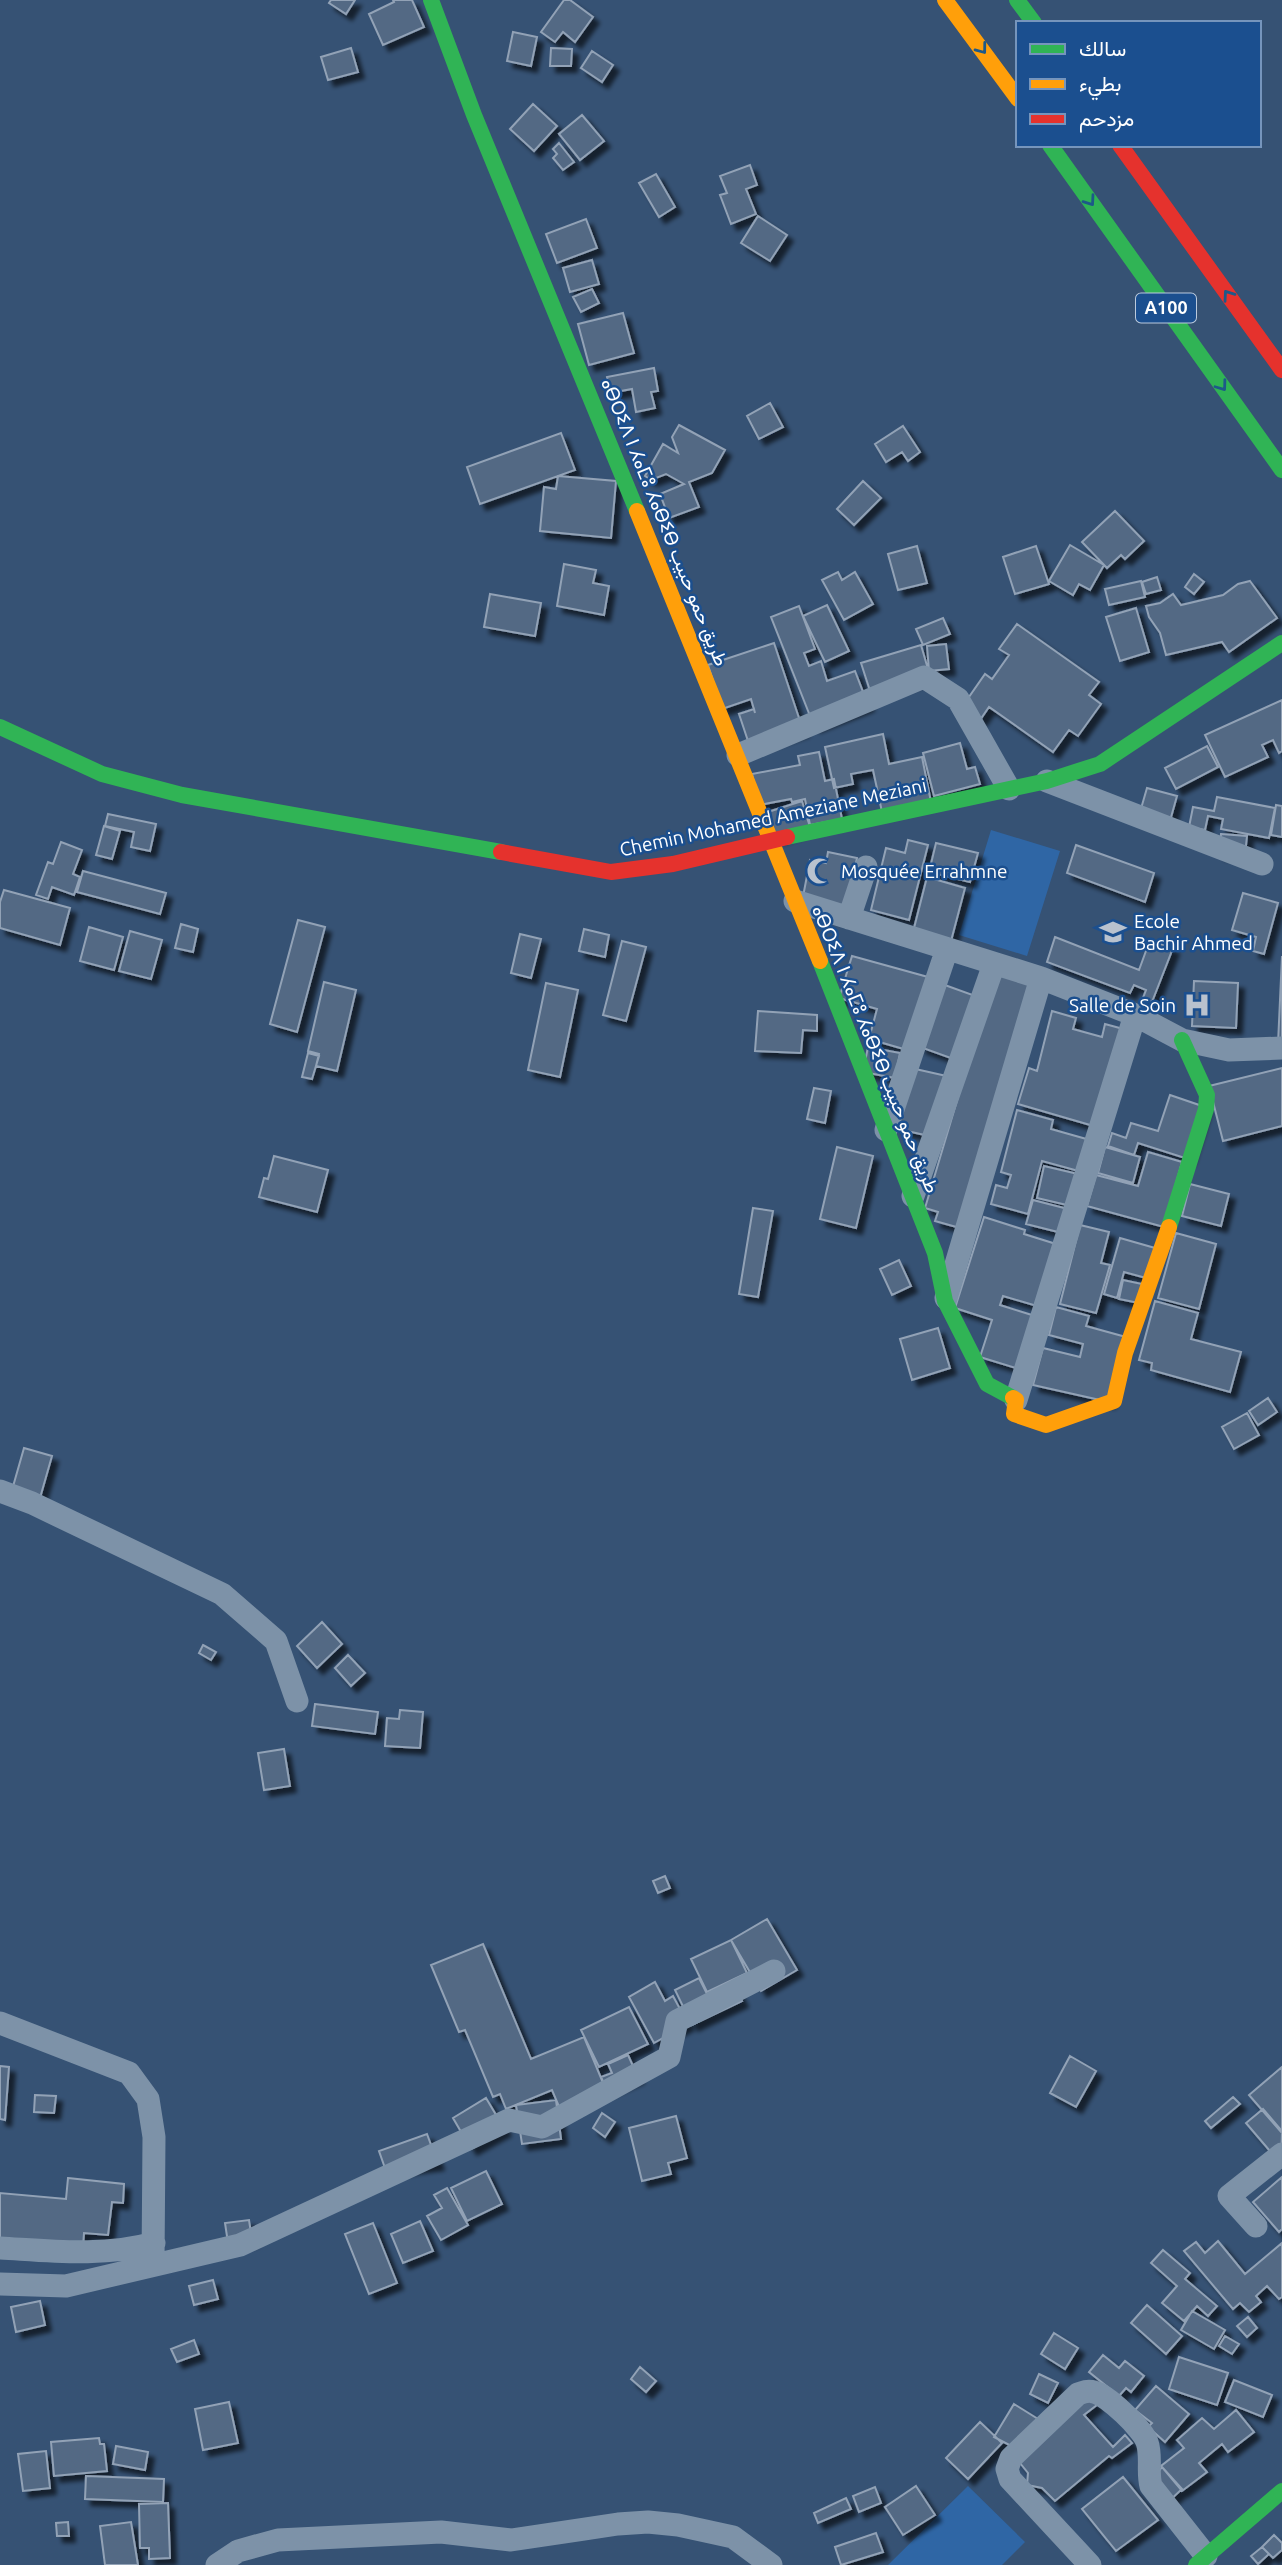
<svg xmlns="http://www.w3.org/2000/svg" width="1282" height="2565" font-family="Ubuntu,Vazirmatn,'Noto Sans Tifinagh',sans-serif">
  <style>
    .green { fill: #2f66a5 }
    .building { fill: #526984; stroke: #92a2b6; stroke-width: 2; filter: url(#shadow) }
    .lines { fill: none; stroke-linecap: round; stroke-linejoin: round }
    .street { stroke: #7d92a8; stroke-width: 23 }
    .fast { stroke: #30b455; stroke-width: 16 }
    .slow { stroke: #ff9f0a; stroke-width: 16 }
    .jam { stroke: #e5322d; stroke-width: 16 }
    .oneway { stroke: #1d5989 }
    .labels { text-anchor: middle; stroke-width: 5; stroke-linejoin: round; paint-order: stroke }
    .shield { fill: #1b4f8f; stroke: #bbcadd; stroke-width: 2 }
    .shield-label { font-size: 18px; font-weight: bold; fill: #fff }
    .street-label { font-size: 19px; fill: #fff; stroke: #1b4f8f }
    .poi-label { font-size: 19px; fill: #fff; stroke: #1b4f8f; text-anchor: start }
  </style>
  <defs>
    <filter id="shadow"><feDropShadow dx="6" dy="6" stdDeviation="2" flood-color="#0009"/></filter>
  </defs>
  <rect width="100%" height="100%" fill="#365274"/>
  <path class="green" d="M991,830L1060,851L1027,956L959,935Z
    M968,2486L1025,2542L1002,2565H888Z"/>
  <path class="building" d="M331,0H355L346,14L329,3Z
    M393,0H412L424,27L383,45L369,14L394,2Z
    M564,0H570L593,17L575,42L563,32L555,42L541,32Z
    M513,32L537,37L531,66L507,61Z
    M351,48L358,72L328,80L321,57Z
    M551,48L572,49L571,66H550Z
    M592,51L613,65L602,82L581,68Z
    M533,104L557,126L534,151L510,129Z
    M582,115L604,141L580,160L559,134Z
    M559,143L574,162L563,170L553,158L557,154L553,149Z
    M750,165L757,185L746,189L756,214L731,224L720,195L727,193L720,176Z
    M656,174L675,207L659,217L639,183Z
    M758,216L787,235L770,261L741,243Z
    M586,219L597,248L557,263L546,234Z
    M592,260L599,284L570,292L563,268Z
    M592,289L599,303L581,312L573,297Z
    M623,313L634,353L589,365L578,324Z
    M654,368L658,391L651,392L655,408L636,412L632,389L610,393L607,377Z
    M770,403L783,427L759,439L747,416Z
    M679,425L725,450L712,473L689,482L699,507L669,518L660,494L684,484L666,474L651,480L645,476L663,444L678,453L672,437Z
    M903,426L920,452L908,461L902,452L886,462L875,444Z
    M561,433L575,470L480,504L467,467Z
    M558,476L616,481L611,538L540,531L544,487L556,489Z
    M863,481L881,498L854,525L837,509Z
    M1115,511L1144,541L1125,559L1121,555L1107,568L1082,542Z
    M1070,545L1104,565L1090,590L1079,584L1073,595L1049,581Z
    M917,546L927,583L898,590L888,554Z
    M1036,546L1049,584L1015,594L1003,557Z
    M564,564L596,570L593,583L609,586L604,615L557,606Z
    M838,572L842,580L855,572L873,604L844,620L822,580Z
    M1194,574L1204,582L1194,594L1185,587Z
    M1157,577L1161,590L1146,594L1142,582Z
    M1141,581L1145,597L1109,605L1105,589Z
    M1250,581L1277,618L1229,652L1222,642L1166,655L1160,633L1149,617L1146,606L1160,603L1173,594L1181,605L1223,595L1238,584Z
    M490,594L541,603L535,636L484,627Z
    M827,605L849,651L825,662L803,616Z
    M799,606L815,649L804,653L809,666L821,661L827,681L855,671L868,705L814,726L771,617Z
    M1136,608L1149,652L1120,661L1106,617Z
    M943,618L950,634L923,645L916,629Z
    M1017,624L1099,682L1089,695L1101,704L1078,736L1069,730L1053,752L989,707L980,720L962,707L985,674L992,679L1009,655L999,649Z
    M774,643L803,730L750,747L739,714L754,709L755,713L751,699L722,709L708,665Z
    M946,644L949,669L929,671L927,646Z
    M921,645L930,676L871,694L861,663Z
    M1282,700V751L1279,753L1273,740L1262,745L1268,757L1225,777L1205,735Z
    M883,734L889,764L922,757L931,802L882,812L873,770L851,774L853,784L834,788L825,747Z
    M960,743L967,769L975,767L980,784L934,796L923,753Z
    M1207,746L1218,767L1176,789L1165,768Z
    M819,752L825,781L834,779L842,819L810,825L805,799L792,802L791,799L759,805L752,774L800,765L798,756Z
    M1147,788L1177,796L1168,828L1138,819Z
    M1217,797L1275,808L1269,838L1221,829L1223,819L1208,816L1205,830L1189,827L1193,807L1214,811Z
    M802,801L810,827L776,838L768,812Z
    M1276,805L1282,806V837L1271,835Z
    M108,814L156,824L150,851L131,847L134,832L105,826Z
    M104,826L120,831L112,859L96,855Z
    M1221,834L1247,836L1245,855L1219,853Z
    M908,840L928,845L909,920L871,910L886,848L905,853Z
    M61,842L82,850L73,874L80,877L74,895L52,887L48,899L36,895L48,862L53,864Z
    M936,843L978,853L970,882L929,872Z
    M1076,845L1154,873L1145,902L1067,873Z
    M828,852L857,858L846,911L802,902L810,860L826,863Z
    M83,871L166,893L160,914L77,892Z
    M927,877L965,888L951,941L913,932Z
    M4,890L70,908L60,945L0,928V902Z
    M1243,893L1278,903L1264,954L1253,951L1256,937L1232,930Z
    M298,920L325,927L297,1032L270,1024Z
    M181,924L198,929L193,952L175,948Z
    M89,927L123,937L114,970L80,961Z
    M584,929L609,935L605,957L579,951Z
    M130,931L162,940L151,979L119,971Z
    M520,934L541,939L531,978L511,973Z
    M1055,937L1139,970L1150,940L1173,948L1152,1002L1143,998L1146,990L1134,985L1130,993L1047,962Z
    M622,941L646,947L626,1021L603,1015Z
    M852,956L928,977L907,1050L869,1039L877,1009L839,998Z
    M1282,956V1045L1278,1044Z
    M995,973L1035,985L960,1228L935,1221L938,1212L925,1208Z
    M1194,981L1238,983L1236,1028L1192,1026Z
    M324,982L356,990L337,1071L316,1066L319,1054L308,1051Z
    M546,983L578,990L560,1077L528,1070Z
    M942,984L981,998L959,1061L920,1047Z
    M758,1011L817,1015V1031L803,1030L801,1053L755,1051Z
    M1052,1011L1076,1018L1073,1029L1102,1037L1105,1024L1127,1030L1097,1127L1018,1104L1029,1068L1037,1071Z
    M868,1047L900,1053L895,1078L863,1072Z
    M308,1053L319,1056L312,1079L302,1077Z
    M911,1068L951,1077L938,1138L898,1129Z
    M1282,1068V1126L1223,1141L1209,1086Z
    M814,1088L831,1091L825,1123L807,1119Z
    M1170,1095L1205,1107L1188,1159L1138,1143L1134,1155L1108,1146L1112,1133L1126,1138L1131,1123L1158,1131Z
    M1017,1110L1053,1120L1051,1129L1090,1140L1082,1172L1042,1161L1028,1214L991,1204L996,1185L1007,1188L1011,1175L1001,1172Z
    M837,1147L873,1156L856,1228L820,1219Z
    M1105,1147L1140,1157L1133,1183L1098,1173Z
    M1148,1152L1182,1162L1164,1227L1087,1206L1096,1175L1138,1186Z
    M274,1156L328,1170L317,1212L259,1197L264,1178L268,1179Z
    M1044,1166L1078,1174L1071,1206L1037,1198Z
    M1190,1184L1229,1194L1221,1226L1182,1216Z
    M1033,1200L1068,1209L1062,1233L1026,1224Z
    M753,1208L773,1211L758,1297L739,1294Z
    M984,1217L1025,1230L1024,1234L1056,1244L1037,1306L1003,1296L1000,1305L1035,1316L1019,1369L980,1357L992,1320L955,1308Z
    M1080,1225L1109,1232L1101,1263L1110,1265L1096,1313L1060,1304Z
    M1176,1233L1216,1244L1199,1309L1158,1298Z
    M1120,1238L1155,1248L1146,1278L1124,1272L1117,1298L1104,1294Z
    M899,1260L911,1286L892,1295L880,1269Z
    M1123,1280L1142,1284L1139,1303L1119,1299Z
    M1155,1301L1198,1313L1191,1339L1241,1352L1230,1392L1151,1370L1152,1363L1139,1360Z
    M1056,1307L1089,1316L1086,1326L1126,1337L1109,1402L1033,1385L1043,1348L1080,1357L1083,1344L1049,1335Z
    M938,1328L950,1368L912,1380L900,1339Z
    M1268,1398L1277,1412L1258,1425L1249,1411Z
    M1247,1413L1259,1435L1234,1449L1222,1427Z
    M24,1448L52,1456L38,1505L10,1497Z
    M322,1622L342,1644L317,1668L297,1646Z
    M203,1645L216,1652L211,1660L199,1653Z
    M348,1655L365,1673L351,1686L335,1668Z
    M315,1704L378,1712L375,1734L312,1726Z
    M400,1710L423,1712L420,1748L385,1746L387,1718L399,1719Z
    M284,1749L290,1786L264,1790L258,1753Z
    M665,1876L670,1888L658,1893L653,1881Z
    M767,1919L797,1970L761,1991L731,1940Z
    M731,1940L747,1973L707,1992L691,1959Z
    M483,1944L531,2059L584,2037L606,2090L560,2109L552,2090L506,2109L500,2094L493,2097L465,2030L459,2032L431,1965Z
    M699,1978L708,1996L733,1983L742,2001L692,2025L675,1990Z
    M655,1982L665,2001L673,1996L688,2024L654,2043L629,1997Z
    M629,2007L648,2044L599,2067L581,2030Z
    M628,2055L638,2077L607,2090L601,2077L612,2073L608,2064Z
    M1070,2056L1096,2071L1076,2107L1050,2093Z
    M0,2066L9,2067L5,2120L0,2119Z
    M1282,2067V2133L1249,2095Z
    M35,2095L56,2096L54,2113L34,2112Z
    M1233,2097L1240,2104L1211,2128L1205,2121Z
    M486,2098L505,2130L471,2149L453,2118Z
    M556,2100L561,2139L522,2144L516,2105Z
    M1263,2109L1282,2131L1281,2164L1246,2123Z
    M602,2113L615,2122L605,2137L593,2128Z
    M676,2116L687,2158L668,2163L671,2174L642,2181L629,2128Z
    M427,2134L438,2164L386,2171L379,2151Z
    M486,2171L502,2204L467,2221L451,2188Z
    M1282,2177V2229L1279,2232L1253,2202Z
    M68,2178L124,2184L123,2203L112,2202L108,2235L84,2233L83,2247L0,2239V2193L66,2199Z
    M447,2188L468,2225L441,2240L427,2216L442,2208L434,2195Z
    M249,2220L252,2240L228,2243L225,2223Z
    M420,2221L433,2251L403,2263L391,2234Z
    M373,2223L397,2283L369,2294L345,2234Z
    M1218,2241L1245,2274L1282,2243V2297L1279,2299L1267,2286L1256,2296L1261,2302L1249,2312L1240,2303L1233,2309L1184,2251L1196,2242L1205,2253Z
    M1163,2250L1190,2273L1185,2279L1217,2306L1208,2316L1197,2306L1184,2321L1162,2303L1177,2286L1151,2263Z
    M213,2280L218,2299L194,2305L189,2286Z
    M40,2301L45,2325L16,2332L11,2307Z
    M1147,2305L1182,2336L1166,2354L1131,2323Z
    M1192,2311L1225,2330L1214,2349L1181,2330Z
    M1248,2317L1257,2328L1247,2337L1237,2326Z
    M1054,2333L1078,2348L1065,2369L1041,2354Z
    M1225,2336L1239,2344L1232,2354L1219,2346Z
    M194,2340L199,2354L177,2362L171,2349Z
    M1103,2355L1119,2368L1125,2361L1144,2376L1131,2392L1126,2388L1119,2396L1089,2372Z
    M1179,2357L1228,2373L1217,2405L1169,2389Z
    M640,2367L656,2381L646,2392L631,2379Z
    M1039,2374L1058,2383L1048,2403L1030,2394Z
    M1234,2380L1272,2395L1263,2417L1225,2402Z
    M1156,2386L1189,2414L1165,2442L1148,2427L1152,2423L1135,2410Z
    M1088,2396L1097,2405L1084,2415L1113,2447L1125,2435L1132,2443L1112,2458L1109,2456L1055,2501L1042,2488L1027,2485L1028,2473L1016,2458Z
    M229,2402L238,2443L203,2450L195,2409Z
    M1014,2404L1038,2419L1017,2449L994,2437Z
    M1236,2410L1254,2432L1228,2452L1222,2444L1199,2463L1207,2472L1182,2491L1161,2466L1184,2448L1177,2440L1202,2418L1214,2429Z
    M980,2422L1002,2443L968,2479L946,2458Z
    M99,2438L100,2444H104L107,2471L54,2476L51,2442Z
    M116,2446L148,2452L145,2470L113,2464Z
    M46,2451L50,2488L23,2491L18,2454Z
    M1162,2467L1182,2489L1167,2503L1152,2480Z
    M86,2476L164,2479L163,2502L85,2499Z
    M1123,2477L1158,2520L1116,2551L1082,2509Z
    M916,2486L935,2515L903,2535L885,2507Z
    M875,2487L881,2503L859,2512L853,2496Z
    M846,2498L851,2509L818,2523L814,2513Z
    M168,2503L170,2558L149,2559V2548H140L139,2504Z
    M68,2522L69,2536H57L56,2523Z
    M131,2522L138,2565H105L100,2526Z
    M876,2533L883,2552L841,2565L835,2547Z
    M1274,2535L1282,2543V2550L1273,2558L1262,2547Z
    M1262,2547L1269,2554L1258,2564L1251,2556Z"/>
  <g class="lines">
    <path class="street" d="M738,755L924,677L958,699L1009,789
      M1047,781L1262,864
      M795,901L1041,978L1135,1015L1182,1040L1229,1050L1282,1048
      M849,918L866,867
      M886,1130L947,949
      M913,1196L994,964
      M946,1298L1041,978
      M1016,1400L1135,1015
      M0,1491L32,1503L222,1594L276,1641L297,1701
      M0,2023L129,2073L148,2099L154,2137L153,2263
      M1256,2226L1229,2196L1282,2154
      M0,2248C52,2251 103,2257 154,2243
      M0,2284L66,2286L240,2245L509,2120L542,2127L669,2057L677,2021L774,1971
      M217,2565L238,2551L278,2540L441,2532L511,2540L618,2524L648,2522L678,2525L733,2537L771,2565
      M1090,2565L1010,2479L1007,2469L1011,2458L1078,2394C1083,2392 1088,2390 1094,2392C1107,2395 1143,2429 1147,2442C1152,2456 1147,2472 1151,2486L1206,2556"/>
    <path class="fast" d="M431,0L474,115L637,511
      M1017,0L1034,23
      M1050,145L1282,470
      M0,727L102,774L182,795L501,852
      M787,837L1047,781L1100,764L1282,643
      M820,961L935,1253L945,1301L987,1384L1013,1398
      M1169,1227L1206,1109L1207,1095L1182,1040
      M1196,2565L1282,2491"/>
    <path class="slow" d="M945,0L1018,99
      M637,511L820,961
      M1013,1398L1016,1400L1014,1414L1046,1425L1114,1401L1125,1353L1169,1227"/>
    <path class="jam" d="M1120,145L1282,370
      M501,852L611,872L673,864L787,837"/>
  </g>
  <defs><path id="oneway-chevron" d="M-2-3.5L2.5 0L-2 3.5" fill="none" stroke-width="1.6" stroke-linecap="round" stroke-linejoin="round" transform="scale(1.75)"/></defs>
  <g class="oneway">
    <use href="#oneway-chevron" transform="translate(982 49) rotate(53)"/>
    <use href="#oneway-chevron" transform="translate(1090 201) rotate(55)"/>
    <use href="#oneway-chevron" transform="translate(1228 295) rotate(-125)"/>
    <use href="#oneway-chevron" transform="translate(1222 386) rotate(54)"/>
  </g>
  <defs>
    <g id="mosque-bare" transform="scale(2.1)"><path d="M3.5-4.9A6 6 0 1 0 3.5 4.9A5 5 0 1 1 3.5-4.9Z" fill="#b9c2ce" stroke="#1b4f8f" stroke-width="2.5" paint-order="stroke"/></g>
    <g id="school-bare" transform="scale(2.1)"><path d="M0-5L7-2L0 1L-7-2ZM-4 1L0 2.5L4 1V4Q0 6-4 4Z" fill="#b9c2ce" stroke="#1b4f8f" stroke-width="2.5" paint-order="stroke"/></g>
    <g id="hospital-bare" transform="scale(2.1)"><path d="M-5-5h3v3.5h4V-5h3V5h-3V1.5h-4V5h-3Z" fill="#b9c2ce" stroke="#1b4f8f" stroke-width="2.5" paint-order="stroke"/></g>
  </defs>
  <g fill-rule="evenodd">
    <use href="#mosque-bare" x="820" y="871"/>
    <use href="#school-bare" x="1113" y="932"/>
    <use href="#hospital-bare" x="1197" y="1005"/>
  </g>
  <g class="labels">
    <rect class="shield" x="1136" y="293.5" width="60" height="29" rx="5"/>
    <g class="shield-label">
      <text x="1166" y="314">A100</text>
    </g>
    <g class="street-label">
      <text transform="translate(665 522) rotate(68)" y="7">ⴰⴱⵔⵉⴷ ⵏ ⵃⴰⵎⵓ ⵃⴰⴱⵉⴱ طريق حمو حبيب</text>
      <text transform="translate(773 817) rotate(-12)" y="7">Chemin Mohamed Ameziane Meziani</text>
      <text transform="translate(876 1049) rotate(68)" y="7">ⴰⴱⵔⵉⴷ ⵏ ⵃⴰⵎⵓ ⵃⴰⴱⵉⴱ طريق حمو حبيب</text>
    </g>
    <g class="poi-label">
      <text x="841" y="878">Mosquée Errahmne</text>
      <text x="1134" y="928">Ecole<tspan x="1134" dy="22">Bachir Ahmed</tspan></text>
      <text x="1176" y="1012" text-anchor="end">Salle de Soin</text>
    </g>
  </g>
  <rect x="1016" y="21" width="245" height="126" fill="#1b4f8f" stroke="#7695bc" stroke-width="2"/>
  <rect x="1030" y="44" width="35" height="10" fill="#30b455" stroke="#7695bc" stroke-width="2"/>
  <text x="1079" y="56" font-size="21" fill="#ffffff">سالك</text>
  <rect x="1030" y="79" width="35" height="10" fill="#ff9f0a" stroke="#7695bc" stroke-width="2"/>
  <text x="1079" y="91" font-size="21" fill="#ffffff">بطيء</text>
  <rect x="1030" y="114" width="35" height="10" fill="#e5322d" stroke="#7695bc" stroke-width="2"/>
  <text x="1079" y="126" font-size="21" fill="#ffffff">مزدحم</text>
</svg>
